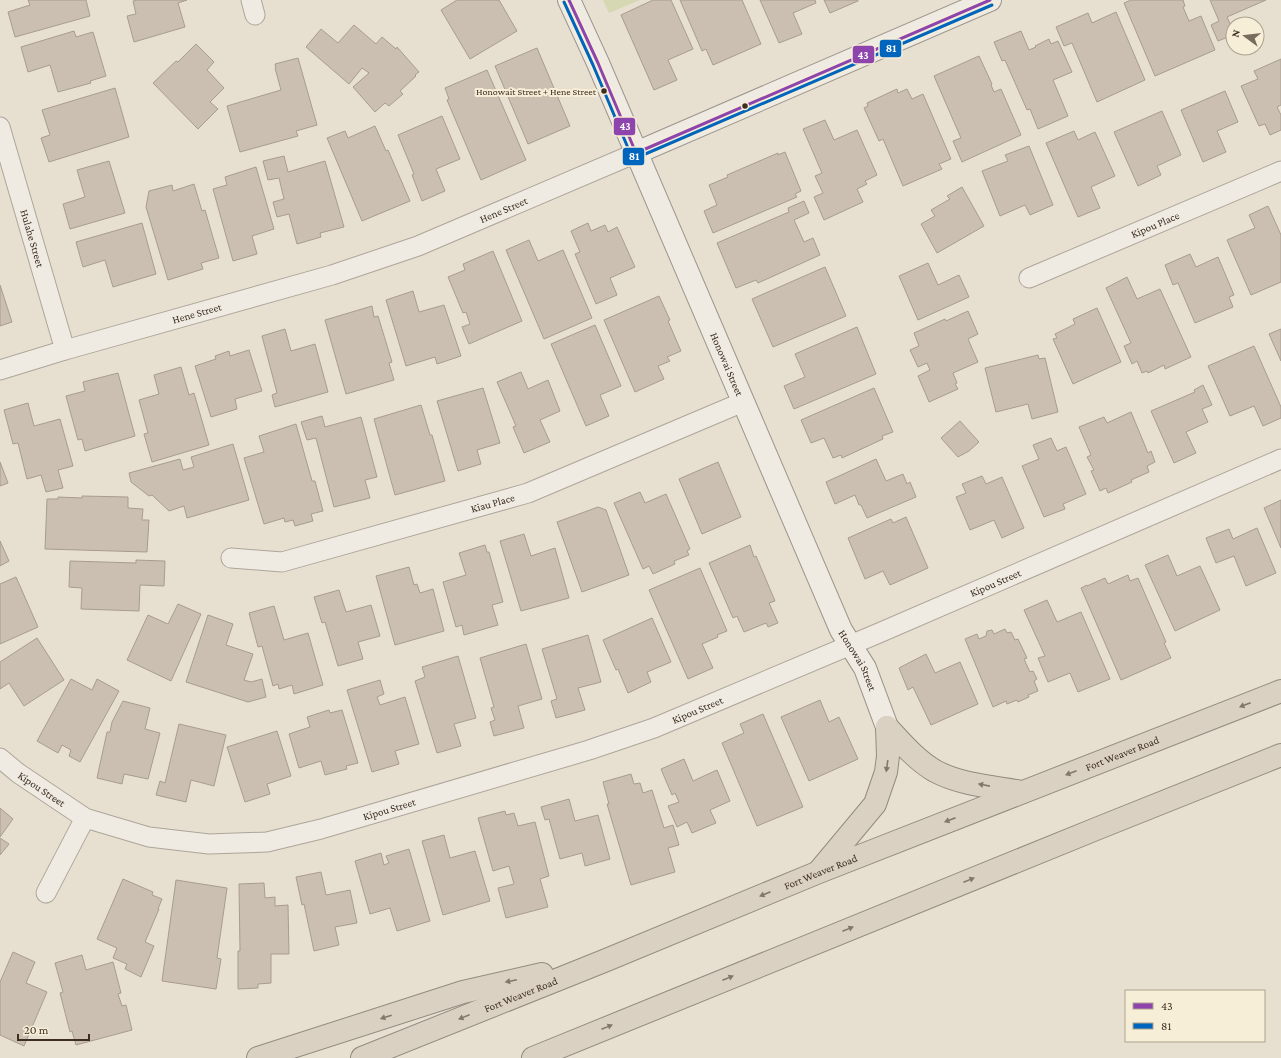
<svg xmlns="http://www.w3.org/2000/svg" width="1281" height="1058" font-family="'Crimson Pro',serif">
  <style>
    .green { fill: #d6d7b3 }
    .building { fill: #cbbfb2; stroke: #a89c90 }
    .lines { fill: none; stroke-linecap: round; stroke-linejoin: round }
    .street-casing { stroke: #ada599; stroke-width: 21 }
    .secondary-casing { stroke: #9c958a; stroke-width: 24 }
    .highway-casing { stroke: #928b80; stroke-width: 24 }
    .street { stroke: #efebe3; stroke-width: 19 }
    .secondary { stroke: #efebe3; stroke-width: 22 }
    .highway { stroke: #dad1c2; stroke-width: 22 }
    .bus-1-casing { stroke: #f7eed8; stroke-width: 6 }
    .bus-2-casing { stroke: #f7eed8; stroke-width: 6 }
    .bus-1 { stroke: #8e44ad; stroke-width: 3 }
    .bus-2 { stroke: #0065bd; stroke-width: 3 }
    .oneway { fill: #847769 }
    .bus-dot { fill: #3d2e20; stroke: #f7eed8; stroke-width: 1.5 }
    .labels { text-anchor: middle; stroke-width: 4; stroke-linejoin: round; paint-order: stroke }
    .bus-label { font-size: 10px; fill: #3d2e20; stroke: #f7eed8; text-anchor: end }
    .street-label { font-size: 11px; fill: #3d2e20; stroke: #f7eed8 }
    .line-badge { stroke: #f7eed8; stroke-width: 1.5 }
    .badge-label { font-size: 11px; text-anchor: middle; font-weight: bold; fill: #fff }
  </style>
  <rect width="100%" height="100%" fill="#e7e0d1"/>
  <path class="green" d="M603,0H640L609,13Z"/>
  <path class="building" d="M28,0H86L90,16L15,37L8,12L30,5Z
    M137,0H187L178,3L185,27L134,42L127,16L136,14L133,1Z
    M457,0H499L517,31L470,59L441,10Z
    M653,0H671L693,49L668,60L677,80L654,90L621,15Z
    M680,0H742L761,44L713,65L706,49L702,51Z
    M760,0H815L816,3L793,13L802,34L779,43Z
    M824,0H858V1L830,13Z
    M1131,0H1183L1185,6L1183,7L1189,21L1201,16L1215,50L1155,76L1124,3Z
    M1210,0H1266L1227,17L1233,30V35L1218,41L1211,25L1219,21Z
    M1116,12L1145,80L1097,102L1072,43L1064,46L1056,27L1088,13L1092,23Z
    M354,25L376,44L382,37L396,49L397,47L419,72L415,75L416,76L400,91L403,94L389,106L385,103L375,112L353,87L369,73L362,68L349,84L306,47L321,29L338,43Z
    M74,31L76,37L93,32L106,76L90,81L91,83L58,92L50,65L28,72L21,47Z
    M1021,31L1029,50L1036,47L1035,46L1049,39L1051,44L1058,41L1072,72L1053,80L1068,116L1038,129L1030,109L1027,110L1005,60L1002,61L994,42Z
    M196,44L214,62L207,70L224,88L210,102L218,109L198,129L153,83L176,61L178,62Z
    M537,48L570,126L528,144L495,66Z
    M979,56L992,84L991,85L994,92L1001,89L1021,135L962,162L953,141L961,138L934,76Z
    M298,58L317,125L296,131L298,136L240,152L227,106L281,90L275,68H276L275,64Z
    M1281,59V105L1277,107L1281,115V130L1270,135L1265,124L1259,126L1241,86L1258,79L1254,71Z
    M487,70L526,160L481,180L447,100L449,99L445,88Z
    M115,88L129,137L49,162L41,138L50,135L42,110Z
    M897,89L898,93L907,89L912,99L923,94L951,159L939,164L942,169L903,186L883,139L879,141L864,108L868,106L867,103Z
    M1225,91L1238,122L1217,131L1226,152L1203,162L1181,110Z
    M1162,111L1181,155L1157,166L1161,175L1138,186L1114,132Z
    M442,116L460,159L436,169L445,191L422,201L412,175L414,174L398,135Z
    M825,120L834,140L857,130L877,175L865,181L867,184L857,189L863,202L824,220L814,197L823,193L815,176L822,173L803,129Z
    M375,126L386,151L388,150L410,201L362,221L327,138L345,131L348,138Z
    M1074,131L1078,140L1095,132L1115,176L1091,187L1100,208L1078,217L1046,143Z
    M1029,146L1053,205L1030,215L1025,205L1000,216L982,171L1008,161L1005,155Z
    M785,152L801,191L795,194L797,197L713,233L704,211L717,205L709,185L728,177L727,175L778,153V155Z
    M284,156L288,172L325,161L344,227L320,233L321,237L297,244L289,214L277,217L273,202L284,199L279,178L268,180L263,161Z
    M109,161L125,213L70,229L63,204L85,197L77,170Z
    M256,167L274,229L252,236L257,254L233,261L213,189L227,185L225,177Z
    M194,184L202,211L205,210L219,258L201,263L203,269L168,280L146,207L149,191L172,185L173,191Z
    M962,187L984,226L937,253L921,224L935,216L931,210L950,199L947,196Z
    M804,201L809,213L794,220L804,242L813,238L820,255L758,283L756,280L736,288L717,243L789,212L788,208Z
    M1268,206L1281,235V282L1251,295L1227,240L1255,228L1249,215Z
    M142,223L156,274L113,287L105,260L83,267L76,242Z
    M588,223L591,231L605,225L608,232L617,227L635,267L610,278L617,295L596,304L575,254L580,252L571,231Z
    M529,240L538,261L563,250L592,318L544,339L506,250Z
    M493,251L522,321L469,344L462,327L470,324L466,312L463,313L448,277L465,270L463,264Z
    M1190,254L1196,267L1218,257L1234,295L1229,297L1233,307L1195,323L1178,283L1173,285L1165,265Z
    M928,263L938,285L959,275L969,297L918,320L899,276Z
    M825,267L846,316L773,347L752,299Z
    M1127,277L1137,299L1160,289L1191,357L1165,369L1164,365L1148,373L1147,371L1142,373L1137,361L1132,364L1124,346L1131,343L1106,288Z
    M0,285L12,322L0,326Z
    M413,291L419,312L444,305L461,356L437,364L435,357L406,366L386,300Z
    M659,296L670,320L668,321L681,351L667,357L670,361L658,366L664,379L635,392L604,320Z
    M372,306L374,317L378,316L392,362L389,363L394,380L346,394L325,320Z
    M1097,308L1121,362L1073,384L1053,339L1057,338L1055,334L1075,324L1073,319Z
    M968,311L978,334L968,339L978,362L953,373L957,383L955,384L958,389L929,402L918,376L930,370L927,363L918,367L910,350L919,346L914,333L945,319L946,321Z
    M595,325L621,386L600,395L609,416L586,426L551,344Z
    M857,327L876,374L794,409L784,386L805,377L795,354Z
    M285,329L291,351L315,344L328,392L275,407L272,395L277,393L262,336Z
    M1281,329V361L1269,334Z
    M1254,346L1281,407V418L1263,426L1254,406L1230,416L1208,366Z
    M249,350L262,391L235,399L237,409L211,417L195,366L216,359L215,356L229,351L230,356Z
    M1038,355L1039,359L1045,358L1058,412L1032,419L1028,404L996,412L985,368Z
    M181,367L189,395L194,393L209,445L152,462L144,434L148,433L139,400L159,394L154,375Z
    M521,372L528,389L548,380L560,411L540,420L550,442L524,453L513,427L516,426L497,382Z
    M118,373L135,436L85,451L82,439L78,440L66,396L85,391L83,382Z
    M1203,385L1212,405L1202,409L1208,422L1186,432L1196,453L1174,463L1151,411L1195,392L1194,390Z
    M483,388L500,443L477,450L481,464L458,471L437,401Z
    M874,388L893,432L882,436L883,439L842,458L841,455L833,458L824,438L811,443L801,420Z
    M28,403L34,426L60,419L73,466L58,470L63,488L46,492L41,475L27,479L18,443L13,444L4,410Z
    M421,405L430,435H432L445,481L395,495L374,419Z
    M1131,412L1148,453L1151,451L1155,462L1147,466L1149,472L1131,480L1132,482L1108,493L1106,488L1100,491L1091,471L1094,470L1087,457L1091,455L1079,427L1104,417L1107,423Z
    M322,416L325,427L361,417L377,477L365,480L370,498L334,507L316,438L307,440L301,422Z
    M960,421L979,442L969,451L958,457L941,438Z
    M296,424L312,481H315L323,511L311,514L313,521L295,526L293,520L285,522L284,518L264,524L244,458L264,452L259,436Z
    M1051,438L1057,451L1066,447L1086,494L1063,504L1065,509L1044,517L1022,466L1039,459L1033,445Z
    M233,444L249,500L187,518L184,506L169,511L152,495L149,496L131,482L129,473L180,459L183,470L194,467L191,457Z
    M876,459L886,481L903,474L907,484L910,482L916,497L867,518L861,505H859L855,495L835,504L826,482Z
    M0,462L8,483L0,486Z
    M718,462L741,517L702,534L679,479Z
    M982,476L986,484L1002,477L1024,528L1002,538L994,520L970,530L956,497L966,493L962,484Z
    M640,492L645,503L666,494L690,549L687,551L689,555L674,561L675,564L653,574L649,566L643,569L614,503Z
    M82,496L128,497V508L143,509L142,520H149L147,552L45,549L47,499H58V497L82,498Z
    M1281,500V548L1264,508Z
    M598,507L606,510L629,575L582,592L557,522Z
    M906,517L928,568L890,585L883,571L865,579L848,538L891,519L893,523Z
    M1257,528L1276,573L1246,586L1234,556L1216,563L1206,538L1229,529L1233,539Z
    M524,534L531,556L555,548L569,598L521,611L500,541Z
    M0,541L9,561L0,566Z
    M485,545L487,552H489L503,602L492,605L498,625L464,635L462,625L456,627L443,582L466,575L459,553Z
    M750,545L754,557L756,556L775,601L769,603L778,623L768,627L766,623L744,632L737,616L733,618L709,563Z
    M1168,555L1177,576L1200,566L1220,610L1175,631L1145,565Z
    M136,560L165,561L164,586L140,585L139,611L81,609L82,588L69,587L70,561L136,563Z
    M409,567L414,585L417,584L420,593L433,589L444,631L395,645L376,576Z
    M700,568L727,631L717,635L718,637L702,644L713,668L688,679L649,590Z
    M1128,575L1130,581L1138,578L1166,642L1164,643L1171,658L1121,680L1081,588L1087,585V586L1105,578L1108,584Z
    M16,577L38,627L0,644V584Z
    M339,590L346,612L371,605L380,636L358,642L363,659L338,666L325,622L322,623L314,597Z
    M1047,600L1057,622L1081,612L1110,679L1078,692L1070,673L1048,682L1038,658L1045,656L1024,610Z
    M178,604L201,614L171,681L127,660L148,615L168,624Z
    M274,606L284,640L308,633L323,685L294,694L292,685L279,689L278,684L273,686L262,646L258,647L249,613Z
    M208,615L233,624L226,645L253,654L244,680L251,682L262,679L266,697L248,702L186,682Z
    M652,618L671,662L647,672L651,682L628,693L618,669L616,670L603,640Z
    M1005,629L1007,633L1011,632L1015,640L1018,639L1027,658L1024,659L1030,672L1033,671L1037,679L1034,681L1038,691L1028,695L1029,697L1018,702L1017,700L1007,704L1006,701L993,707L965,639L977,634L979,639L986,636L987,631L992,630L994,634Z
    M588,635L601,682L578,688L585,710L556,718L551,701L557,699L542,649Z
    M37,638L64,680L24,706L9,683L0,689V662Z
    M526,644L542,699L518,706L524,728L494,736L490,722L495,720L491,708L494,707L480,658Z
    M926,654L935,673L960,662L978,704L931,725L913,687L908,690L899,668Z
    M458,656L476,718L454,724L461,746L437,753L415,681L425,677L422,667Z
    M71,679L92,690L97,679L119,691L80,762L69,756L71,750L62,745L58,753L37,741Z
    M380,680L384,694L377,697L380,705L405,697L419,744L395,751L399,764L372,772L347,690Z
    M820,700L829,722L839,717L858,759L809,781L781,717Z
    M123,701L150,708L145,729L160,733L148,779L124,774L122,784L97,778L107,732H110L112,722Z
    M329,710L330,713L342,710L358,763L346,766L347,769L325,775L321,761L299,768L289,734L310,727L307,717Z
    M763,714L803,807L757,826L722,743L744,733L740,724Z
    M179,724L226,735L214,786L191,780L186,802L156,795L160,781L165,783Z
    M277,731L291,776L267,784L270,794L245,802L227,747Z
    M684,759L693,781L717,770L730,801L710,810L716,823L692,833L687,822L677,827L668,806L679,802L675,793L672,795L661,769Z
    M631,774L634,784L640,783L643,793L652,790L664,828L673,825L679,845L668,848L675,872L631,885L607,804H609L603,782Z
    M569,799L575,821L598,815L610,859L585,866L582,853L560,859L549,819L545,820L541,807Z
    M0,808L13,819L0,837Z
    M505,811L506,815L514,813L518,826L535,822L549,876L540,879L548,907L506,918L498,888L514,884L509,866L493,871L478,818Z
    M444,835L450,858L475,851L490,901L443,915L422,841Z
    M0,838L9,844L0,855Z
    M409,849L430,921L397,931L390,908L370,914L355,861L381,853L384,865L389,863L386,856Z
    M321,872L326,895L350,890L357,923L335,927L339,945L314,951L304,904L302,905L296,877Z
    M123,879L153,892L152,895L162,899L158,909H159L145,942L154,946L141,977L125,969L127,964L113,958L117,948L97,939Z
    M176,880L227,888L217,958L221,959L216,989L162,981Z
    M264,883L265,898L275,897V906L288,905L289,954H271V983L258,984V988L238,989V951H240L239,884Z
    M13,952L35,962L26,983L47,992L24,1046L0,1035V982Z
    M82,955L86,970L113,962L121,993L118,994L122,1006L126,1005L132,1030L76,1045L72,1031L70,1032L60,993L63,992L55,963Z"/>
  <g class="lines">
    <g class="street-casing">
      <g id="street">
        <path d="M251,0L255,15"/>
        <path id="s1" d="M0,127L65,350"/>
        <path id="s2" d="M1029,278L1281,171"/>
        <path id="s3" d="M0,370L65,350L332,275L418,246L636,153"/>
        <path id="s4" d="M231,558L282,562L528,493L743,402"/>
        <path id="s5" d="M0,758L18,773L85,818L149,837L209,844L267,842L321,829L589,750L654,728L879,633L1281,459"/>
        <path d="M46,893L85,818"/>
      </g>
    </g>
    <g class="secondary-casing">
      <g id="secondary">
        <path id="s6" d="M569,0L598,63L841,630L865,668L887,727"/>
        <path d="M636,153L990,0"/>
      </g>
    </g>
    <g class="highway-casing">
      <g id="highway">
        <path d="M887,727C902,743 916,760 935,771C961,785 994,787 1022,792"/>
        <path d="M820,870L875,804L886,772L888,756L887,727"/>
        <path d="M258,1058L463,992L542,974"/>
        <path id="s7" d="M362,1058L604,961L819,872L1281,691"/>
        <path d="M533,1058L1096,829L1281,755"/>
      </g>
    </g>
    <use href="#street" class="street"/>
    <use href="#secondary" class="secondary"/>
    <use href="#highway" class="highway"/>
    <g class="bus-1-casing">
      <path id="bus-1" d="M569,0L598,63L636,153L990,0"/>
    </g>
    <g class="bus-2-casing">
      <path id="bus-2" d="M564,2L593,65L631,155L636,158L992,5"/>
    </g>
    <use href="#bus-1" class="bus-1"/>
    <use href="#bus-2" class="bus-2"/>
  </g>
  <defs><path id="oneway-solid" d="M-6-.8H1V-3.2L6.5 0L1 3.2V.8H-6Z"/></defs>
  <g class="oneway">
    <use href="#oneway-solid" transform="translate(1245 705) rotate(159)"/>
    <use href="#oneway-solid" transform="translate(887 766) rotate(98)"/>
    <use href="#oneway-solid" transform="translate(1071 773) rotate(159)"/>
    <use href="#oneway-solid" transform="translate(984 785) rotate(-169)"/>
    <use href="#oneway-solid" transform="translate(950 820) rotate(159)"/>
    <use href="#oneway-solid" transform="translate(969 880) rotate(-22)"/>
    <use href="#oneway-solid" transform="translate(765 894) rotate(157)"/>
    <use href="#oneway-solid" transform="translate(848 929) rotate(-22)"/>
    <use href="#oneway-solid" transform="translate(728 978) rotate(-22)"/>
    <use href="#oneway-solid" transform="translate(511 981) rotate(168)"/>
    <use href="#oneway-solid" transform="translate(386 1017) rotate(162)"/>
    <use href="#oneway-solid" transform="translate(464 1017) rotate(158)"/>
    <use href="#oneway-solid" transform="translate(607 1027) rotate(-22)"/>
  </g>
  <g class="bus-dot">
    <circle cx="604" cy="91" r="3.5"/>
    <circle cx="745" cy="106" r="3.5"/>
  </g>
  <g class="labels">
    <g class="bus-label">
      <text x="596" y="95">Honowait Street + Hene Street</text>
    </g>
    <g class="street-label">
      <text dy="4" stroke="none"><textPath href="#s3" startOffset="529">Hene Street</textPath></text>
      <text dy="4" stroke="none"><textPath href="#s2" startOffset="137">Kipou Place</textPath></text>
      <text dy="4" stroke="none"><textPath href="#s1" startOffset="116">Hulahe Street</textPath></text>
      <text dy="4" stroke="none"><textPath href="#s3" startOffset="205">Hene Street</textPath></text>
      <text dy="4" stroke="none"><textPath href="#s6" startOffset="397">Honowai Street</textPath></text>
      <text dy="4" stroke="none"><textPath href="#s4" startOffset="270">Kiau Place</textPath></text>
      <text dy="4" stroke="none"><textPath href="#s5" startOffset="1064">Kipou Street</textPath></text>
      <text dy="4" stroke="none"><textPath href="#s6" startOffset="721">Honowai Street</textPath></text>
      <text dy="4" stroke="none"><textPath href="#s5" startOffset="740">Kipou Street</textPath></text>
      <text dy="4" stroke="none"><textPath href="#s7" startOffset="819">Fort Weaver Road</textPath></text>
      <text dy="4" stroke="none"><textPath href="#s5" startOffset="52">Kipou Street</textPath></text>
      <text dy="4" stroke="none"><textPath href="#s5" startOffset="416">Kipou Street</textPath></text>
      <text dy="4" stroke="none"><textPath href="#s7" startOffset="495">Fort Weaver Road</textPath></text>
      <text dy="4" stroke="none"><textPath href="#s7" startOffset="171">Fort Weaver Road</textPath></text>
    </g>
  </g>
  <g class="line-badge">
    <rect x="879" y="39" width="23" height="19" rx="4" fill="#0065bd"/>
    <rect x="852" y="45" width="23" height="19" rx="4" fill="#8e44ad"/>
    <rect x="613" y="117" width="23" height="19" rx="4" fill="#8e44ad"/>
    <rect x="622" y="147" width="23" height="19" rx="4" fill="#0065bd"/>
  </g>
  <g class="badge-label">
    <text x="891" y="52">81</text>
    <text x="863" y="59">43</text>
    <text x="625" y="130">43</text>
    <text x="634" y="160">81</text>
  </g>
  <rect x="1125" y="990" width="140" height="52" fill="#f7eed8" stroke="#ada18e"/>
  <rect x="1133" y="1003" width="20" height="6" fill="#8e44ad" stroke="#ada18e"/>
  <text x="1161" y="1010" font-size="12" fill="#3d2e20">43</text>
  <rect x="1133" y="1023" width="20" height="6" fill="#0065bd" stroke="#ada18e"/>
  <text x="1161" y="1030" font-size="12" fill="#3d2e20">81</text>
  <g transform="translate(1245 36) rotate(285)"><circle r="19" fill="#f7eed8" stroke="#ada18e"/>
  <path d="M0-3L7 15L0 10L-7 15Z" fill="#786c5e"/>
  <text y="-6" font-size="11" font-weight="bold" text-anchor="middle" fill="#3d2e20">N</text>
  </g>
  <path d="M18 1034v6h71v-6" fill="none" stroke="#3d2e20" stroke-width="2"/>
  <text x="24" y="1034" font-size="12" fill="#3d2e20" stroke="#f7eed8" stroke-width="3" paint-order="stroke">20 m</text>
</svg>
